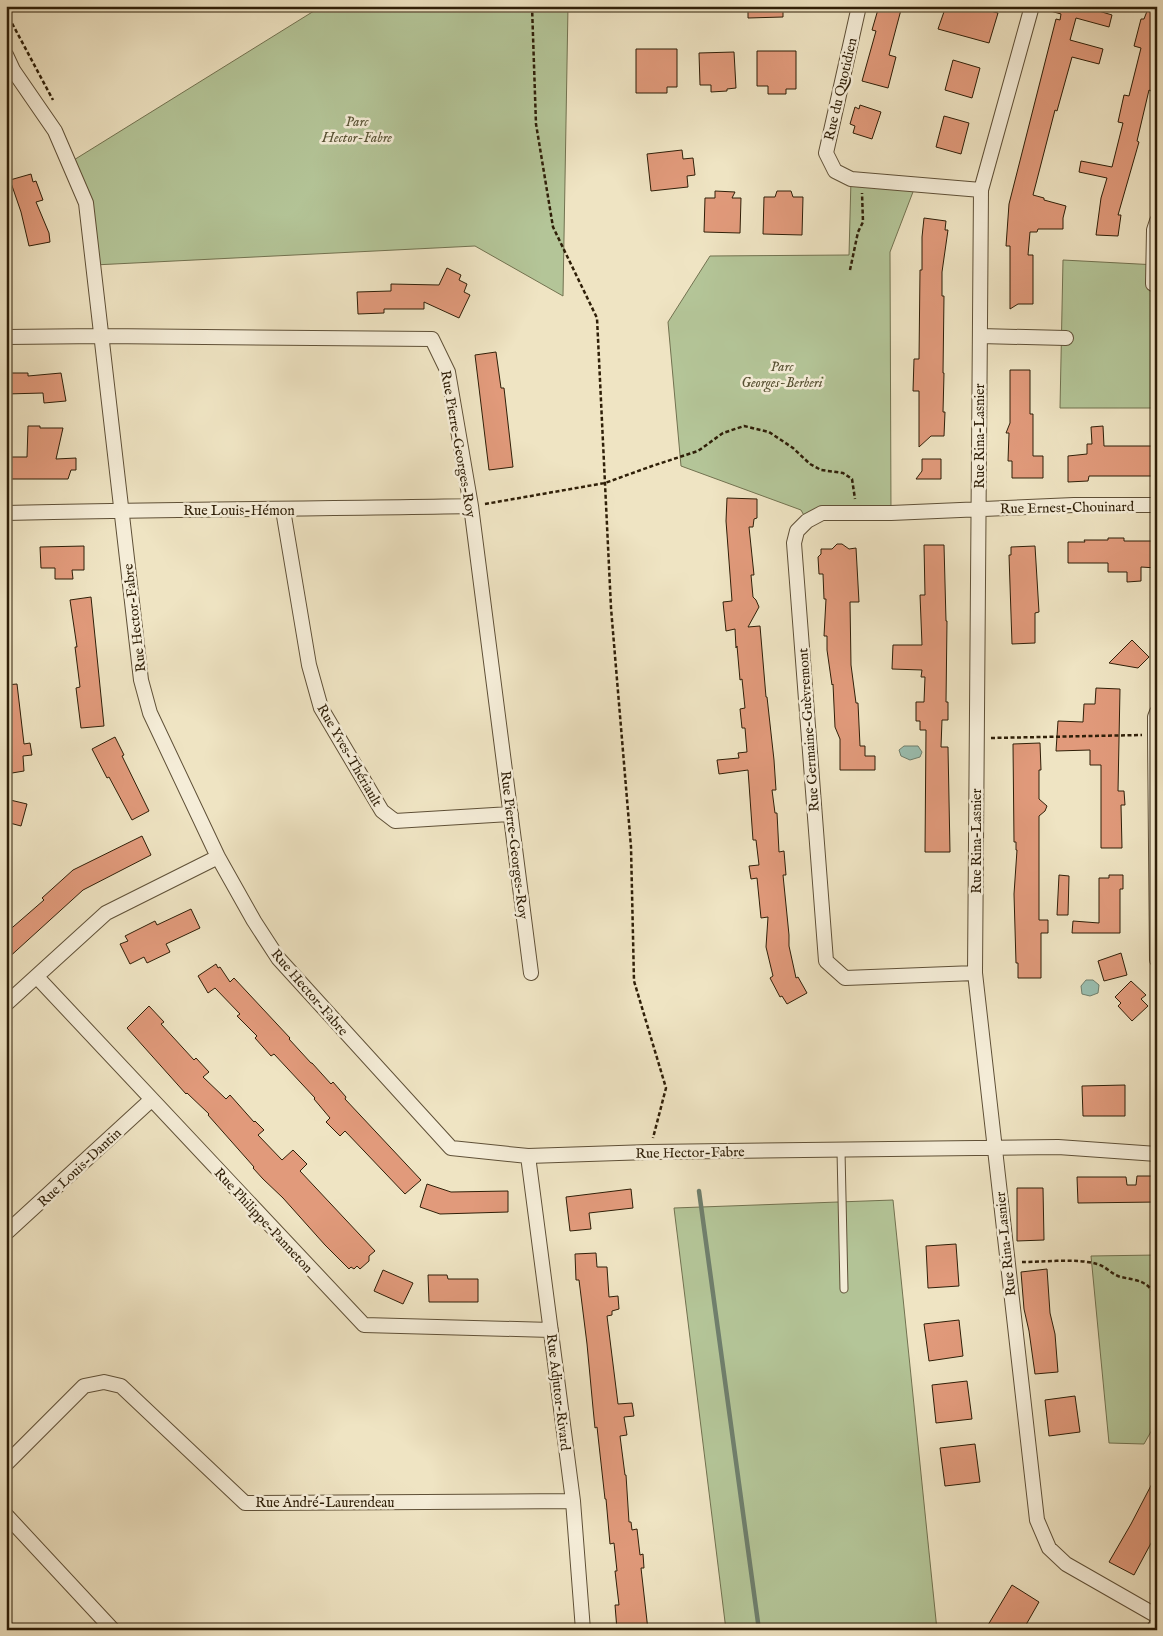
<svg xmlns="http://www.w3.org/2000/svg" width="1163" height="1636" font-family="'IM FELL English',serif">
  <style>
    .green { fill: #b4c598; stroke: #727250 }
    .water { fill: #9abfb1; stroke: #6f7f6d }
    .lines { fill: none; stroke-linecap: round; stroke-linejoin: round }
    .stream { stroke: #6f7f6d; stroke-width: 4.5 }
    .building { fill: #e19a7b; stroke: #2f1f08 }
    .service-casing { stroke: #5f5037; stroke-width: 9 }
    .minor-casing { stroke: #5f5037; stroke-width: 16 }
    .path { stroke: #2f1f08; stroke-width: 2.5; stroke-dasharray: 4 2.5; stroke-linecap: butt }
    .service { stroke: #f5edd8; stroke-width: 7 }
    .minor { stroke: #f5edd8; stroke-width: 14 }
    .labels { text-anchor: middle; stroke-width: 5; stroke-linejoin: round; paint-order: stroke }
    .street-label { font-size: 14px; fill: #2f1f08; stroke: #f5edd8 }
    .park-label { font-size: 14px; font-style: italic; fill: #575133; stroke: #f5edd8 }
  </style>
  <rect width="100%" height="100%" fill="#efe4c3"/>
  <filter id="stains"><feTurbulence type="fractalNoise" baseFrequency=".004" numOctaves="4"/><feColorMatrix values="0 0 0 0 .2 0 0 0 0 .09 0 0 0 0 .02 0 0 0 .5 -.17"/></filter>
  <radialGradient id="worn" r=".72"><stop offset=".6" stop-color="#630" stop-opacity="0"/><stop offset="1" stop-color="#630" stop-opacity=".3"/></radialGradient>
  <path class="green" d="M322,6H568L563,296L475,246L94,265L86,203L69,163Z
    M851,179L916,184L890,252L891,513L807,521L801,510L681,466L668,322L710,256L849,255Z
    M1063,260L1157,265V408H1060Z
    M893,1200L937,1630H726L674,1208Z
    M1157,1255V1421L1144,1444L1109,1443L1091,1256Z"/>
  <path class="water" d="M904,746H918L922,752L920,757L910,760L901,756L899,750Z
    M1086,980H1093L1099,985L1098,993L1090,996L1082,994L1081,986Z"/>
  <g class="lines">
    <path class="stream" d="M699,1191L759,1630"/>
  </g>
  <path class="building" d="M748,6H783V17L748,18Z
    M879,6H902L889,55L896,57L888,88L862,81L876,31L872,30Z
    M946,6H972L998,13L989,43L938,29Z
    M1047,6H1082L1112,15L1109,27L1076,18L1070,40L1103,49L1099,64L1072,57L1057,111L1055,110L1033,195L1044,198V200L1066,206L1063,218V229H1038L1037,232H1030L1028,255H1033V304H1018L1010,309V246H1006L1009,204L1056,19L1060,20L1061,14L1047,10Z
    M1149,6H1157V70L1151,91L1149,90L1137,141L1139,142L1118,215H1121L1118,236L1096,235L1101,198L1107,178L1079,172L1081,161L1112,167L1123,123L1118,122L1124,95L1129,96L1141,48L1134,46L1141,19H1144Z
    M636,49H677V87H667V93H636Z
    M757,51H796V89H786V94H768V86H757Z
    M734,52L736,88L727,89V91L711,92V85H700L699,53Z
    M953,60L980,68L972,98L945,90Z
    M860,105L881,112L872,139L853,133L855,126L850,124L855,107L859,109Z
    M944,116L969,123L961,154L936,147Z
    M682,150L683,159L693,158L695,175L687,176L688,187L651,191L647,154Z
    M31,174L33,182L36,181L43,200L36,202L49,233L50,242L29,246L21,212L10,180Z
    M715,191L735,192L732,198H741L740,233L704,232L705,198H715Z
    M777,191H791L793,197H803L802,235L763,234L764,197H775Z
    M924,218L946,221L945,230H948L942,272V296H944L943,373H944L943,412H945L944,436H931L919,447V391H913L914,359H919L920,270H922V237Z
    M447,268L461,275L459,280L467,284L464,292L470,295L459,318L424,302V309H384V313L358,314L357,292L391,291V284L439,285Z
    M496,352L501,388H504L513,467L489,470L475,355Z
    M1010,370H1030V414H1033V456H1043V478H1012V461H1008L1009,433H1006L1010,423Z
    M6,373H28V376L61,373L66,401L44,403L43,393L6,394Z
    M28,426H40V428H63L56,459L76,458V470H71L68,479H6V457H27Z
    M1103,426L1104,446H1157V476H1089L1088,481L1068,482V456L1087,454V444H1092L1091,427Z
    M922,459H941V479H916L922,471Z
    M727,498L757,499V518L754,519L753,527H749L754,575H751L753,597L756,600L759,607L748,627L760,626L766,697H767L774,760L776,790H772L775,813H777L779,852L784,851L786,875H783L789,935V946L796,978L798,977L807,993L787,1004L782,996L780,997L770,978L773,976L766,947L768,917L761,918L757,878L751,879L749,866L759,865L756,840H753L748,770L719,774L717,760L739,758L738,753L747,752L745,728H742L740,709L745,708L742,679L740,680L737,646L736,648L735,629L726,631L723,602L732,601L726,521Z
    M1108,538H1124V541H1157V568L1141,567V581L1127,582V572H1108V563H1068V542H1085L1084,540H1108Z
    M837,544H842L849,549L856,548L859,602H850L851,665L856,703H858L860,746H865V756H875V770H840V739L835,727L833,684L832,685L827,650V636H824L826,599H824L823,574H819L818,557L821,554V549H832Z
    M924,545H944L946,621H947L946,702H948V720H942L941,747H948L950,852H925L926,730H920V721H916V702H924L925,677H921L922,670L892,669L893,645H922L920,595H925Z
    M84,546V570H72L73,579H55V568H41L40,547Z
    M1035,546L1039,612L1035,613V643L1012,644L1009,555H1011V547Z
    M91,597L104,726L81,728L76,688L80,687L75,647H77L70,600Z
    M1132,640L1149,657L1138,668L1109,663Z
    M17,684L24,744L30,743L32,755L23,756L24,771L6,774V685Z
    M1096,688L1120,689L1118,791H1124L1125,805H1121L1122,848H1101V765H1090V750L1056,751L1058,721L1083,722L1084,704H1095Z
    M115,737L124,755L122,756L149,811L132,820L109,777L107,778L92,749Z
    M1040,743L1041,770H1039V799L1047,806L1045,811L1039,816V920H1048V933H1041V978H1018V963H1016L1014,894L1017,850H1016V842H1014L1013,744Z
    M6,799L27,804L21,826L6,822Z
    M142,836L151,855L83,890L6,960V933L44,900L42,898L73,870Z
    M1059,875L1069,876L1068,915H1057Z
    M1109,875H1123V889H1120V933H1072L1073,921L1099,923V878H1109Z
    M191,909L200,928L166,944L170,952L147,963L144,957L130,964L120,944L128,941L125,936L155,921L157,925Z
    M1121,953L1127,975L1104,981L1098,961Z
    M216,964L218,968L220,967L230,982L234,978L290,1038L289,1039L311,1063H312L331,1084L333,1082L346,1097L345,1099L421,1180L405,1194L345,1131L340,1136L326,1122L330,1118L314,1099L315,1098L274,1054L271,1056L255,1038L257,1036L237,1016L240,1014L215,988L208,993L198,976Z
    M1131,981L1146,995L1141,999L1148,1006L1132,1021L1118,1006L1121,1003L1115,997Z
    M149,1006L164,1022L161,1024L194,1060L196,1058L209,1072L203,1077L226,1099L230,1095L254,1122L255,1121L264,1130L258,1135L282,1160L293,1150L307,1164L300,1171L375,1251L369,1256V1261L360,1269L357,1266L354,1269L351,1267L349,1269L325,1245L283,1198L263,1179L253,1168L254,1167L208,1115L209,1114L187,1093L186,1094L127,1028Z
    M1125,1085V1116H1083L1082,1086Z
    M1137,1176H1157V1202L1078,1203L1077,1177H1126L1127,1185H1136Z
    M427,1184L451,1192L508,1191V1212L440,1214L420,1207Z
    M1017,1188H1043L1044,1240L1017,1241Z
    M631,1189L633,1208L589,1213L591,1229L570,1231L566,1197Z
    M956,1244L959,1286L928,1288L926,1246Z
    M596,1253L597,1267H607L609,1297L618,1296L619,1309L612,1311V1315L607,1316L618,1404L632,1403L634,1416L624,1417L627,1435L620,1436L625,1475H626L629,1522H631L632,1530L637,1529L640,1555L643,1554L644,1568H641L648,1630H617L615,1605H619L615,1571H617L614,1543L610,1544L606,1499H605L597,1427L595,1428L593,1408L587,1344L579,1280H576L575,1254Z
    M1047,1269L1050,1313L1055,1334L1058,1372L1035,1374L1029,1331L1024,1309L1021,1272Z
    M383,1270L413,1283L403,1304L374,1291Z
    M428,1275H447L448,1279H478V1302H429Z
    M959,1320L963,1356L929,1361L924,1324Z
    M967,1381L972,1419L936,1423L932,1385Z
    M1075,1396L1080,1432L1049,1436L1045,1400Z
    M975,1444L980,1482L945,1486L940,1448Z
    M1157,1474V1532L1134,1575L1109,1562L1131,1524Z
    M1012,1585L1039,1602L1023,1630H985Z"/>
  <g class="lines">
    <g class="service-casing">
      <path id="service" d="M841,1151L844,1289"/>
    </g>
    <g class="minor-casing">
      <path id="minor" d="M859,6L826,153L835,171L851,179L981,190
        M1032,6L981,190L975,973L1037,1520L1049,1548L1066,1564L1157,1616
        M6,55L13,70L55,131L86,203L141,680L150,713L218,857L254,921L278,958L451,1148L528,1156L649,1152L1058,1147L1157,1154
        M1153,284L1154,230L1157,221
        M980,336L1066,338
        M6,337L102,336L432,339L448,372L471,506L531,973
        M283,510L309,665L321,708L382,811L395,821L511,814
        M6,513C161,509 316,509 471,506
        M1157,712L1155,717V734L1157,960
        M975,973L845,978L826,961L794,543L797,531L807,521L822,513H891L1074,505H1157
        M37,977L364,1325L551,1330
        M6,1004L106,913L218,857
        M528,1156L573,1501L583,1630
        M6,1233L151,1100
        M6,1464L84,1386L104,1382L121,1386L245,1503L573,1501
        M6,1515L113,1630
        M1153,1630L1157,1624"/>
    </g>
    <path class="path" d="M532,6L536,124L553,227L597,318L611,608L631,847L634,981L666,1088L653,1138
      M6,12L53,100
      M850,270L858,232L863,222L862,193
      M485,504L605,483L652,466L698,451L723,433L744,426L769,432L793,448L810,464L821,470L843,473L852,479L855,499
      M991,738L1142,735
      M1022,1262C1044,1262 1077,1258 1097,1264C1106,1266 1112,1275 1121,1277C1139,1281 1146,1280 1157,1297"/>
    <use href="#service" class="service"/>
    <use href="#minor" class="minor"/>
  </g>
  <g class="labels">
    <g class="street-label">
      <text transform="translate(840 89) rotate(-77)" y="5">Rue du Quotidien</text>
      <text transform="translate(979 436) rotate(-90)" y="5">Rue Rina-Lasnier</text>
      <text transform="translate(459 444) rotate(80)" y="5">Rue Pierre-Georges-Roy</text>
      <text transform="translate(1067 507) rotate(-1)" y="5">Rue Ernest-Chouinard</text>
      <text x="239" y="515">Rue Louis-Hémon</text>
      <text transform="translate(134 618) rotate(-97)" y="5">Rue Hector-Fabre</text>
      <text transform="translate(808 730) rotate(-94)" y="5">Rue Germaine-Guèvremont</text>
      <text transform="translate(350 755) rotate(60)" y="5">Rue Yves-Thériault</text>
      <text transform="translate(976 841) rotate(-90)" y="5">Rue Rina-Lasnier</text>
      <text transform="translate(515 845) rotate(83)" y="5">Rue Pierre-Georges-Roy</text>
      <text transform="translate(310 992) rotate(49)" y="5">Rue Hector-Fabre</text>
      <text transform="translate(690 1152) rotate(-1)" y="5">Rue Hector-Fabre</text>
      <text transform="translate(79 1167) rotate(-43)" y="5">Rue Louis-Dantin</text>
      <text transform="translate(264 1220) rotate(47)" y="5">Rue Philippe-Panneton</text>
      <text transform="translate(1005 1244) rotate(-96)" y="5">Rue Rina-Lasnier</text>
      <text transform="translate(559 1392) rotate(83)" y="5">Rue Adjutor-Rivard</text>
      <text x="325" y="1507">Rue André-Laurendeau</text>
    </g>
    <g class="park-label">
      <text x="357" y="126">Parc<tspan x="357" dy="16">Hector-Fabre</tspan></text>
      <text x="782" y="371">Parc<tspan x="782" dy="16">Georges-Berberi</tspan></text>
    </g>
  </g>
  <rect width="1163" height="1636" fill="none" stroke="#efe4c3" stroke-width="25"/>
  <rect x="8" y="8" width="1148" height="1621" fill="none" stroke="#2f1f08" stroke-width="2.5"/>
  <rect x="12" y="12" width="1138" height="1611" fill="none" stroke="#2f1f08"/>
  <rect width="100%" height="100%" filter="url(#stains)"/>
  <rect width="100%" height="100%" fill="url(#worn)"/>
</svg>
